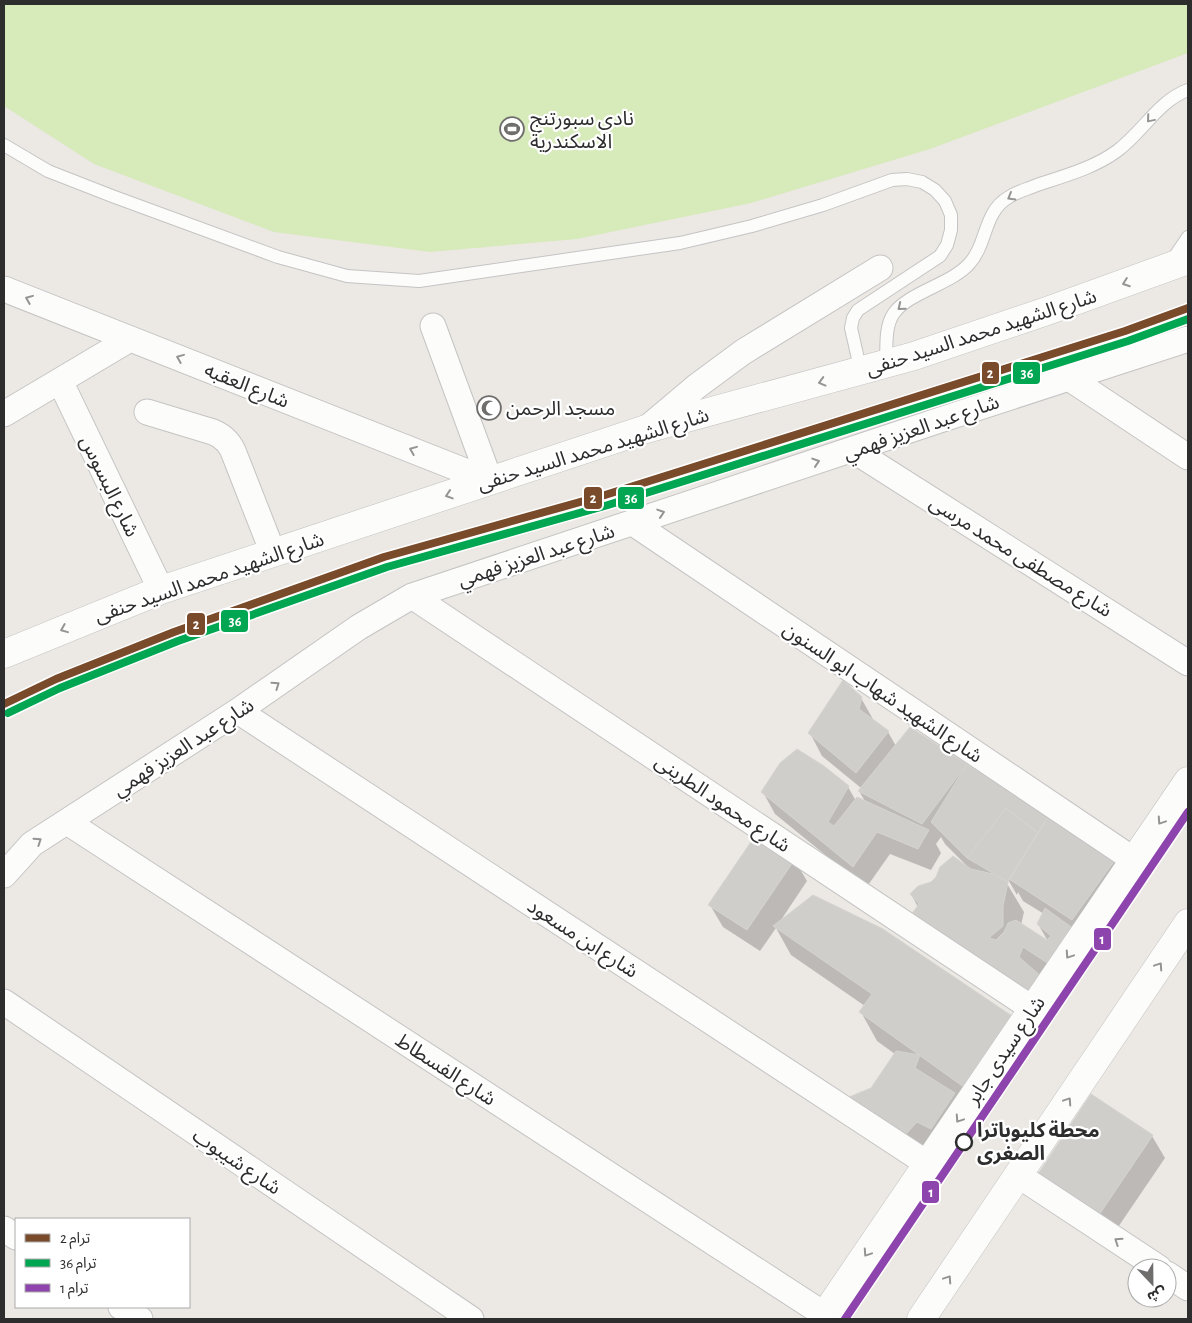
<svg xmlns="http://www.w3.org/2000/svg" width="1192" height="1323" font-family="'Alegreya Sans','Noto Sans Arabic',sans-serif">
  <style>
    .pitch { fill: #d7eaba }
    .shadow { fill: #0003; fill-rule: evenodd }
    .building { fill: #d0cecb; stroke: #d6d4d0 }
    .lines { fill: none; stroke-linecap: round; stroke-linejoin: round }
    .lane-casing { stroke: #c5c4c4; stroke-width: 14 }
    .street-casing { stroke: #c5c4c4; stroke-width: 27 }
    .secondary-casing { stroke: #c5c4c4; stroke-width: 29 }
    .lane { stroke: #fcfcfb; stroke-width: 12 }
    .street { stroke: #fcfcfb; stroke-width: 25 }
    .secondary { stroke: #fcfcfb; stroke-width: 28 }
    .tram-1-casing { stroke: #fff; stroke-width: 11 }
    .tram-2-casing { stroke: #fff; stroke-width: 11 }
    .tram-3-casing { stroke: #fff; stroke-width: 11 }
    .tram-1 { stroke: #7a4b2a; stroke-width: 8 }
    .tram-2 { stroke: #00a651; stroke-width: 8 }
    .tram-3 { stroke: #8e44ad; stroke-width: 8 }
    .oneway { stroke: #949494 }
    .stop-dot { fill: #fff; stroke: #2d2d2d; stroke-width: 2.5 }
    .labels { text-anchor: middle; stroke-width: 4.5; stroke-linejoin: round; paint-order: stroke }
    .poi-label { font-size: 20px; fill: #2d2d2d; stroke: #fff; text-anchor: start }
    .street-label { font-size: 20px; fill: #2d2d2d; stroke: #fff }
    .stop-label { font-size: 20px; font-weight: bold; fill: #2d2d2d; stroke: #fff; text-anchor: start }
    .line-badge { stroke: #fff; stroke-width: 2 }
    .badge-label { font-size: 14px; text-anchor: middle; font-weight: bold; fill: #fff }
  </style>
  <rect width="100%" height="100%" fill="#ece8e4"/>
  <path class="pitch" d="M4,4H1188V53L930,149L751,203L577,239L430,252L274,232L94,164L4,106Z"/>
  <path class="shadow" d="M861,698L874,721L888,732L896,746L910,729L1114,861L1127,883L1077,936L1090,958L1066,992L1039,974L1059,1007L1041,1027L926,948L918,907L911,894L966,865L945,844L941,837L936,844L941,853L931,870L890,854L866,888L775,814L763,792L848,787L856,801L866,803L859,791L861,788L822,756L810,733ZM1006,876L1017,895L1018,892L1023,901L1044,914L1038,924L1049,943L1021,925L1024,912L1003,877Z
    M794,859L807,881L779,923L1014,1019L1031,1048L984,1119L957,1098L910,1165L872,1089L895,1054L877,1041L861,1012L865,1006L791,955L776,928L760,951L723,927L710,905Z
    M1152,1136L1165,1158L1112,1236L1052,1196Z"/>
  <path class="building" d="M843,680L862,697L859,709L889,731L856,773L808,733Z
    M910,727L967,764L922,824L858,791Z
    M797,749L824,766L849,786L828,822L834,826L857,797L929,830L918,849L877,832L853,867L761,792L780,763Z
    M967,764L1049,815L1038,833L1006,808L967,858L931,822Z
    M1006,808L1038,833L1008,882L967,858Z
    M1049,815L1115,860L1072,920L1009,879Z
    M757,833L795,859L747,930L708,905Z
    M953,856L971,869L993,874L1008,882L1003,906V926L989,938L996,940L1004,932L1008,923L1016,920L1047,940L1051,936L1037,924L1045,908L1074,929L1049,964L1023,947L1019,957L1043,978L1024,999L908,919L919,904L910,894L918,886L931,882L936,877L940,867Z
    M813,895L883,929L1015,1018L968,1090L859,1012L872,994L773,926Z
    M896,1051L920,1055L915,1068L955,1093L931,1129L917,1122L897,1144L849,1097L871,1088Z
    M1091,1094L1153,1135L1099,1215L1038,1174Z"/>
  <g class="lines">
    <g class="lane-casing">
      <path id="lane" d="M4,145L48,171L112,196L278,257L347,276L419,281L680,243L752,226L823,205L892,180L907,179L922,182L935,190L945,201L951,215V230L947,245L940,256L858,310L853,318L851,328L861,372
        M1173,259L1188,237
        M886,365C887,349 884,327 894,313C908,293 951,284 969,264C988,243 983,212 1009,197C1018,191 1028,189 1037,185C1064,176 1094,168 1117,151C1143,132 1158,101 1188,90"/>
    </g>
    <g class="street-casing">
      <path id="street" d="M4,289L490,481
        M433,326L490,481
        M1069,378L1188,457
        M60,381L161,590
        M147,412L213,432C225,437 231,444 235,456L273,553
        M4,414L130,339
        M646,429L697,386L743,352L880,268
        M853,450L1188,663
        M633,523L1134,860
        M412,596L1033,1009
        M238,711L928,1164
        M67,822L825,1315
        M4,875L32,844L238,711L359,627L412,596L940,420L1188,339
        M4,1002L471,1319
        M1018,1175L1159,1268
        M4,1229L16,1237
        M1167,1274L1188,1288
        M121,1307L140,1319"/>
    </g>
    <g class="secondary-casing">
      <path id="secondary" d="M4,654L161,590L646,429L914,356L1047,311L1188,260
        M822,1319L1188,781
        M921,1319L1188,923"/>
    </g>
    <use href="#lane" class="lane"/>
    <use href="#street" class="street"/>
    <use href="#secondary" class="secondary"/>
    <g class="tram-1-casing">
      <path id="tram-1" d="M4,704L56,679L174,632L384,557L605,495L1125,331L1188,308"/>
    </g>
    <g class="tram-2-casing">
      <path id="tram-2" d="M8,713L60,688L178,641L387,567L608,505L1128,341L1188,319"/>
    </g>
    <g class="tram-3-casing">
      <path id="tram-3" d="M845,1319L1188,812"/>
    </g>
    <use href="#tram-1" class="tram-1"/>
    <use href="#tram-2" class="tram-2"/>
    <use href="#tram-3" class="tram-3"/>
  </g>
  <defs><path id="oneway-chevron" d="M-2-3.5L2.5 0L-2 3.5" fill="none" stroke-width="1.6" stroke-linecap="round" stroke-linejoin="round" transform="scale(1.25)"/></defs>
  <g class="oneway">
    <use href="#oneway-chevron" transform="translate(1150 119) rotate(130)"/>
    <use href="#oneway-chevron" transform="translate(1011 197) rotate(150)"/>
    <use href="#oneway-chevron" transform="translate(1126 283) rotate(160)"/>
    <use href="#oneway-chevron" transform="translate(29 299) rotate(-158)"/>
    <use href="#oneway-chevron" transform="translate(901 307) rotate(141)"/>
    <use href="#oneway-chevron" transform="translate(180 358) rotate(-158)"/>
    <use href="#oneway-chevron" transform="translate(822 382) rotate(165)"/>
    <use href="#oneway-chevron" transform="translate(413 450) rotate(-158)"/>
    <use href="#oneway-chevron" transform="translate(816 462) rotate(-18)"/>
    <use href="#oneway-chevron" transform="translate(449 495) rotate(162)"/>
    <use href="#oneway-chevron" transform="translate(661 513) rotate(-18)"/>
    <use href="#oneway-chevron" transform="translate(64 629) rotate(158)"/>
    <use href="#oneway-chevron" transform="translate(276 685) rotate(-35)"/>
    <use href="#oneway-chevron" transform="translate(1161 821) rotate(124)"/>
    <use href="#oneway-chevron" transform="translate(38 841) rotate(-34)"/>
    <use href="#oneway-chevron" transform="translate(1069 955) rotate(124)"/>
    <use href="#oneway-chevron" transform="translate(1159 966) rotate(-56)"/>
    <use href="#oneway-chevron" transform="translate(1068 1101) rotate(-56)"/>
    <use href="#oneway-chevron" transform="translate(959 1119) rotate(124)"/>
    <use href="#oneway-chevron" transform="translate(1118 1241) rotate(-146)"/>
    <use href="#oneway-chevron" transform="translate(867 1253) rotate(124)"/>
    <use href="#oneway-chevron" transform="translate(948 1279) rotate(-56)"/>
  </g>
  <defs>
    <g id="stadium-ring" transform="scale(1.25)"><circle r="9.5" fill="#fff" stroke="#706e6d" stroke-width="1.5"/><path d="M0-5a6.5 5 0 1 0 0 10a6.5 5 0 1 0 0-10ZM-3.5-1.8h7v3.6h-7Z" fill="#706e6d"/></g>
    <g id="mosque-ring" transform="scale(1.25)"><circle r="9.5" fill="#fff" stroke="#706e6d" stroke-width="1.5"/><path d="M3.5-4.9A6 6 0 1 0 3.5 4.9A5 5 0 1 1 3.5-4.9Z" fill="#706e6d"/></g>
  </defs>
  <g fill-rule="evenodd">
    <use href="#stadium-ring" x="512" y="129"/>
    <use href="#mosque-ring" x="489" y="408"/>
  </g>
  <circle class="stop-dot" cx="964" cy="1142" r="8"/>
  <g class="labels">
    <g class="poi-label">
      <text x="530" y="125">نادي سبورتنج<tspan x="530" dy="23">الاسكندرية</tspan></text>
      <text x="506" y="415">مسجد الرحمن</text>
    </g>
    <g class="street-label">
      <text transform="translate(981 332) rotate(-18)" y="7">شارع الشهيد محمد السيد حنفى</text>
      <text transform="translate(247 385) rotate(22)" y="7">شارع العقبه</text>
      <text transform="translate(921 427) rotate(-19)" y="7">شارع عبد العزيز فهمي</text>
      <text transform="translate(593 449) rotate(-17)" y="7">شارع الشهيد محمد السيد حنفى</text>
      <text transform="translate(110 486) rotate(64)" y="7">شارع البسوس</text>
      <text transform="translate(536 555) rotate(-18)" y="7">شارع عبد العزيز فهمي</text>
      <text transform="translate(1021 556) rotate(32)" y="7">شارع مصطفى محمد مرسى</text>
      <text transform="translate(209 577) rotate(-19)" y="7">شارع الشهيد محمد السيد حنفى</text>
      <text transform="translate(883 692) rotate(34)" y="7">شارع الشهيد شهاب ابو السنون</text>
      <text transform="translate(183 747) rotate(-33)" y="7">شارع عبد العزيز فهمي</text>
      <text transform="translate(723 803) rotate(34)" y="7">شارع محمود الطرينى</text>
      <text transform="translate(583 938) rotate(33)" y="7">شارع ابن مسعود</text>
      <text transform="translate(1005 1050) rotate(-56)" y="7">شارع سيدى جابر</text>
      <text transform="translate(446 1069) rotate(33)" y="7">شارع الفسطاط</text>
      <text transform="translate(237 1161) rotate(34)" y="7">شارع شيبوب</text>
    </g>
    <g class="stop-label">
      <text x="977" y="1137">محطة كليوباترا<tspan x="977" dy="23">الصغرى</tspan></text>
    </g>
  </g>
  <g class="line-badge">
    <rect x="1012" y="361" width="29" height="24" rx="5" fill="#00a651"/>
    <rect x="981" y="361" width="19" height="24" rx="5" fill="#7a4b2a"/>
    <rect x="617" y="486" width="28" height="24" rx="5" fill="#00a651"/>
    <rect x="583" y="486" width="20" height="24" rx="5" fill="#7a4b2a"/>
    <rect x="220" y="609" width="29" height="24" rx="5" fill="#00a651"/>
    <rect x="186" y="612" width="20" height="24" rx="5" fill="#7a4b2a"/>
    <rect x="1093" y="927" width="19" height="24" rx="5" fill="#8e44ad"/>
    <rect x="921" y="1180" width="19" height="24" rx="5" fill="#8e44ad"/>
  </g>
  <g class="badge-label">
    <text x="1027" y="378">36</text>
    <text x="990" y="378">2</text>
    <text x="631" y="503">36</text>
    <text x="593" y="503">2</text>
    <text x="235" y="626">36</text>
    <text x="196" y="629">2</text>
    <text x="1102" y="944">1</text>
    <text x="931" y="1197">1</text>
  </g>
  <rect width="1192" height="1323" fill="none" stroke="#2d2d2d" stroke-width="10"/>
  <rect x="15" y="1218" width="175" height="90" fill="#ffffff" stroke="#ababab"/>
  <rect x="25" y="1234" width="25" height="8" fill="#7a4b2a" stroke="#ababab"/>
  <text x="60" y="1243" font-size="15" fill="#2d2d2d">ترام 2</text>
  <rect x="25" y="1259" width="25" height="8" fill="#00a651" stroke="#ababab"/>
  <text x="60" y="1268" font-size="15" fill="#2d2d2d">ترام 36</text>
  <rect x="25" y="1284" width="25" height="8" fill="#8e44ad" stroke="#ababab"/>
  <text x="60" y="1293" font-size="15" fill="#2d2d2d">ترام 1</text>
  <g transform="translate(1152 1283) rotate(158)"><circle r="24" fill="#ffffff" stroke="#ababab"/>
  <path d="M0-4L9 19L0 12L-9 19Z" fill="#706e6d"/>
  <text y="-8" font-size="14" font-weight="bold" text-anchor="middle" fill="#2d2d2d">ش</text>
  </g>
</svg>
